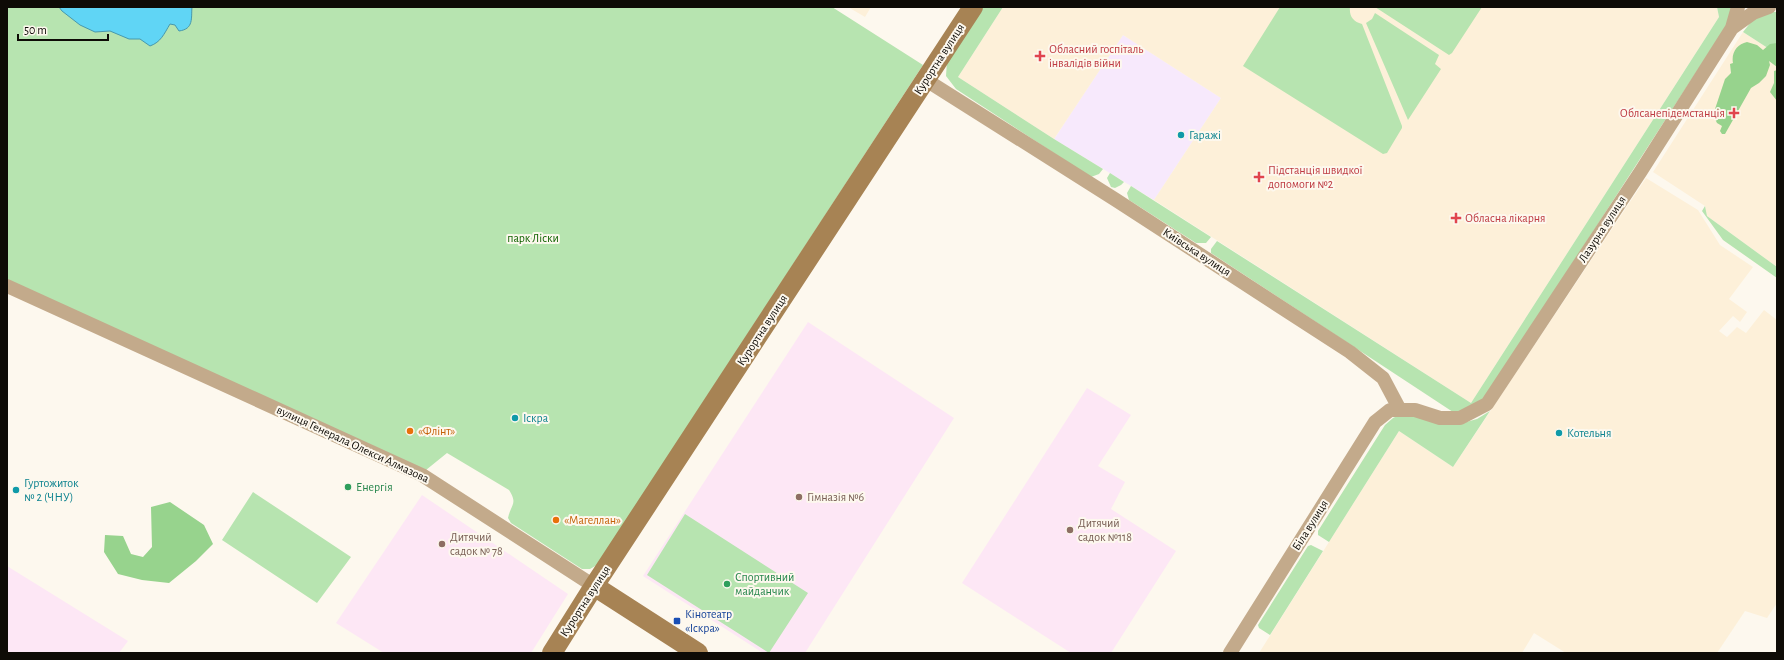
<svg xmlns="http://www.w3.org/2000/svg" width="1784" height="660" font-family="'Alegreya Sans',sans-serif">
<rect width="100%" height="100%" fill="#fdf8ee"/>
<path fill="#f7e9fc" d="M 1123,35 L 1221,98 L 1154,200 L 1054,139 Z"/>
<path fill="#fdf0d9" d="M 848,7 L 871,7 L 865,17 Z
M 1003,7 L 1717,7 L 1719,17 L 1471,403 L 1154,200 L 1221,98 L 1123,35 L 1054,139 L 958,77 Z
M 1743,32 L 1777,54 L 1777,267 L 1707,216 L 1705,206 L 1653,172 Z
M 1646,178 L 1698,210 L 1720,245 L 1753,267 L 1729,299 L 1747,312 L 1740,322 L 1733,316 L 1719,331 L 1727,337 L 1737,327 L 1746,333 L 1764,310 L 1777,320 L 1777,603 L 1767,618 L 1745,611 L 1717,653 L 1566,653 L 1534,633 L 1522,653 L 1259,653 L 1399,431 L 1453,467 Z"/>
<path fill="#fde7f5" d="M 808,322 L 954,418 L 805,653 L 763,653 L 643,576 Z
M 1087,388 L 1131,415 L 1098,466 L 1125,482 L 1111,509 L 1176,551 L 1111,653 L 1071,653 L 962,583 Z
M 422,495 L 568,594 L 531,653 L 384,653 L 336,623 Z
M 7,566 L 128,641 L 119,653 L 7,653 Z"/>
<path fill="#b7e4b0" d="M 7,7 L 832,7 L 923,65 L 597,565 L 590,569 L 582,569 L 511,523 L 508,518 C 511,504 518,504 509,490 L 447,453 L 426,470 L 7,281 Z
M 982,7 L 1003,7 L 958,77 L 1054,139 L 1103,169 L 1099,174 L 1091,177 L 1086,174 L 956,89 L 946,76 L 947,61 Z
M 1280,7 L 1350,7 C 1349,16 1353,22 1362,24 L 1402,126 L 1402,128 L 1387,153 L 1383,154 L 1243,66 Z
M 1375,7 L 1482,7 L 1452,53 L 1449,55 Z
M 1717,7 L 1733,7 L 1728,23 L 1482,403 L 1456,414 L 1211,253 L 1211,249 L 1217,241 L 1471,403 L 1719,17 Z
M 1771,12 L 1777,12 L 1777,54 L 1743,32 L 1755,17 Z
M 1375,13 L 1439,55 L 1435,64 L 1441,69 L 1408,120 L 1366,23 L 1372,19 Z
M 1110,173 L 1124,182 L 1121,185 L 1115,188 L 1111,187 L 1107,178 Z
M 1131,186 L 1211,237 L 1206,243 L 1196,243 L 1129,200 L 1127,193 Z
M 1705,206 L 1707,216 L 1777,267 L 1777,278 L 1723,240 L 1702,211 Z
M 1490,411 L 1453,467 L 1399,431 L 1329,542 L 1318,535 L 1318,531 L 1385,425 L 1393,418 L 1401,414 L 1459,424 L 1477,419 Z
M 253,492 L 351,557 L 317,603 L 222,540 Z
M 685,514 L 808,593 L 769,653 L 647,575 Z
M 1311,545 L 1323,551 L 1270,635 L 1259,628 L 1258,625 L 1308,546 Z"/>
<path fill="#97d38d" d="M 1747,42 L 1757,45 L 1763,50 L 1770,44 L 1777,43 L 1777,67 L 1769,61 L 1770,65 L 1766,76 L 1759,83 L 1751,88 L 1725,134 L 1722,134 L 1720,131 L 1722,126 L 1717,123 L 1713,115 L 1725,79 L 1731,73 L 1730,64 L 1733,63 C 1731,53 1737,44 1747,42 Z
M 1777,70 L 1777,101 L 1770,92 L 1774,83 L 1774,71 Z
M 170,502 L 204,525 L 213,544 L 196,561 L 169,583 L 142,580 L 118,574 L 104,552 L 105,535 L 123,536 L 131,554 L 143,557 L 152,547 L 151,507 Z"/>
<path fill="#60d5f5" stroke="#4798ad" d="M 59,7 L 192,7 C 191,18 194,29 179,31 L 175,25 L 170,24 C 164,34 161,42 150,46 L 140,39 L 129,39 L 110,31 L 95,32 L 80,25 L 62,11 Z"/>
<g fill="none" stroke-linecap="round" stroke-linejoin="round">
<path stroke="#c3aa8b" stroke-width="14" d="M 1732,28 L 1753,13 L 1769,7
M 926,80 L 1116,200 L 1350,352 L 1383,378 L 1400,410
M 7,286 L 422,475 L 594,586
M 1230,653 L 1375,422 L 1390,410 L 1415,410 L 1440,418 L 1460,418 L 1487,404 L 1641,171 L 1732,28 L 1738,7"/>
<path stroke="#a78354" stroke-width="20" d="M 594,586 L 698,653
M 552,653 L 594,586 L 973,7"/>
</g>
<g fill="#e0444e" stroke="#fdf8ee" stroke-width="1.5">
<path d="M1038 50h4v4h4v4h-4v4h-4v-4h-4v-4h4z"/>
<path d="M1732 107h4v4h4v4h-4v4h-4v-4h-4v-4h4z"/>
<path d="M1257 171h4v4h4v4h-4v4h-4v-4h-4v-4h4z"/>
<path d="M1454 212h4v4h4v4h-4v4h-4v-4h-4v-4h4z"/>
</g>
<g fill="#0f9aa8" stroke="#fdf8ee" stroke-width="1.5">
<circle cx="1181" cy="135" r="4"/>
<circle cx="515" cy="418" r="4"/>
<circle cx="1559" cy="433" r="4"/>
<circle cx="16" cy="490" r="4"/>
</g>
<g fill="#e8710a" stroke="#fdf8ee" stroke-width="1.5">
<circle cx="410" cy="431" r="4"/>
<circle cx="556" cy="520" r="4"/>
</g>
<g fill="#2e9e5b" stroke="#fdf8ee" stroke-width="1.5">
<circle cx="348" cy="487" r="4"/>
<circle cx="727" cy="584" r="4"/>
</g>
<g fill="#8d6e63" stroke="#fdf8ee" stroke-width="1.5">
<circle cx="799" cy="497" r="4"/>
<circle cx="1070" cy="530" r="4"/>
<circle cx="442" cy="544" r="4"/>
</g>
<rect fill="#1a4fb4" stroke="#fdf8ee" stroke-width="1.5" x="673" y="617" width="8" height="8" rx="2"/>
<g text-anchor="middle" dominant-baseline="central" stroke-width="4" stroke-linejoin="round" paint-order="stroke">
<g font-size="12" fill="#be3a42" stroke="#fdf8ee" text-anchor="start">
<text x="1049" y="49">Обласний госпіталь<tspan x="1049" dy="14">інвалідів війни</tspan></text>
<text x="1725" y="113" text-anchor="end">Облсанепідемстанція</text>
<text x="1268" y="170">Підстанція швидкої<tspan x="1268" dy="14">допомоги №2</tspan></text>
<text x="1465" y="218">Обласна лікарня</text>
</g>
<g font-size="12" fill="#0e0b06" stroke="#fdf8ee">
<text transform="translate(939 59) rotate(-57)">Курортна вулиця</text>
<text transform="translate(1602 229) rotate(-57)">Лазурна вулиця</text>
<text transform="translate(1197 252) rotate(33)">Київська вулиця</text>
<text transform="translate(762 330) rotate(-57)">Курортна вулиця</text>
<text transform="translate(353 444) rotate(25)">вулиця Генерала Олекси Алмазова</text>
<text transform="translate(1310 525) rotate(-58)">Біла вулиця</text>
<text transform="translate(585 601) rotate(-57)">Курортна вулиця</text>
</g>
<g font-size="12" fill="#0d838f" stroke="#fdf8ee" text-anchor="start">
<text x="1189" y="135">Гаражі</text>
<text x="523" y="418">Іскра</text>
<text x="1567" y="433">Котельня</text>
<text x="24" y="483">Гуртожиток<tspan x="24" dy="14">№ 2 (ЧНУ)</tspan></text>
</g>
<g font-size="12" fill="#106300" stroke="#fdf8ee">
<text x="533" y="238">парк Ліски</text>
</g>
<g font-size="12" fill="#c56008" stroke="#fdf8ee" text-anchor="start">
<text x="418" y="431">«Флінт»</text>
<text x="564" y="520">«Магеллан»</text>
</g>
<g font-size="12" fill="#27864d" stroke="#fdf8ee" text-anchor="start">
<text x="356" y="487">Енергія</text>
<text x="735" y="577">Спортивний<tspan x="735" dy="14">майданчик</tspan></text>
</g>
<g font-size="12" fill="#785e54" stroke="#fdf8ee" text-anchor="start">
<text x="807" y="497">Гімназія №6</text>
<text x="1078" y="523">Дитячий<tspan x="1078" dy="14">садок №118</tspan></text>
<text x="450" y="537">Дитячий<tspan x="450" dy="14">садок № 78</tspan></text>
</g>
<g font-size="12" fill="#164399" stroke="#fdf8ee" text-anchor="start">
<text x="685" y="614">Кінотеатр<tspan x="685" dy="14">«Іскра»</tspan></text>
</g>
</g>
<rect width="1784" height="660" fill="none" stroke="#0e0b06" stroke-width="16"/>
<path d="M18 34v6h90v-6" fill="none" stroke="#0e0b06" stroke-width="2"/>
<text x="24" y="34" font-size="12" fill="#0e0b06" stroke="#fdf8ee" stroke-width="3" paint-order="stroke">50 m</text>
</svg>
